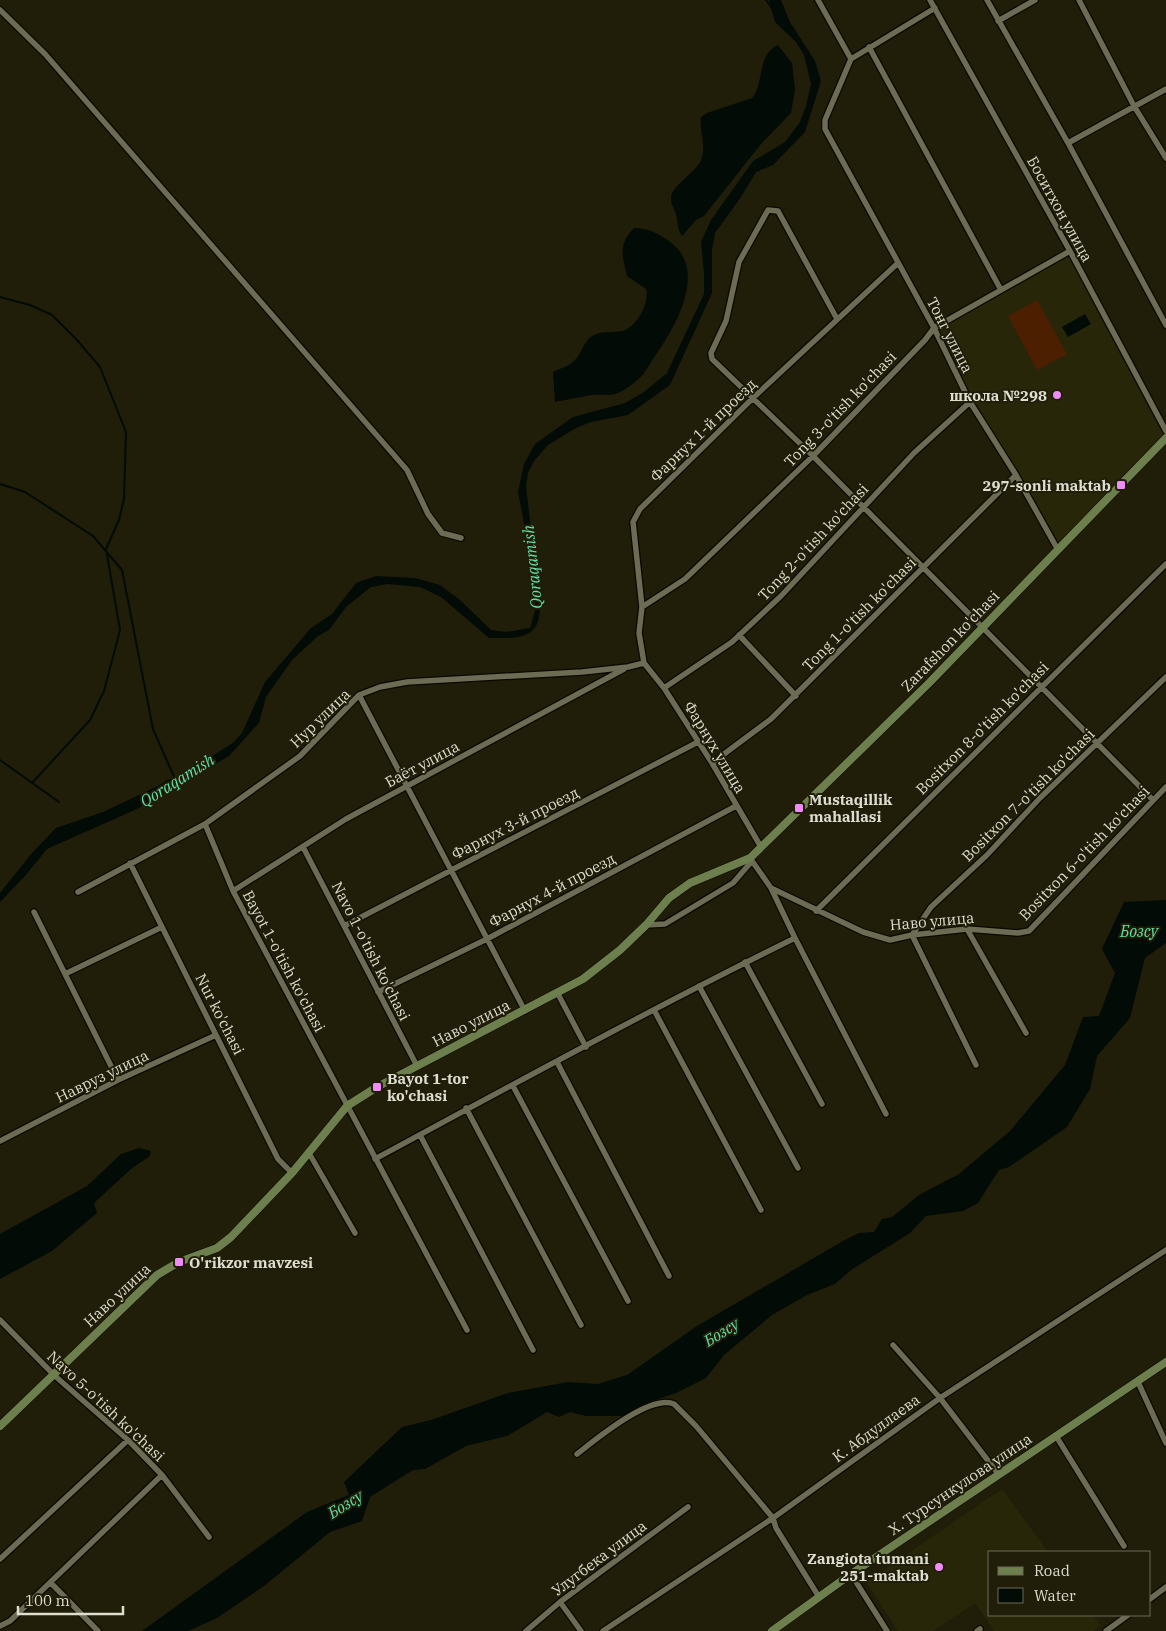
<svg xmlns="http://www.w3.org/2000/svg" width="1166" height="1631" font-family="'IBM Plex Serif',serif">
<rect width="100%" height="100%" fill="#201e09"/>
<path fill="#282609" d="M 1070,251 L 1166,431 L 1166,438 L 1058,550 L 970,402 L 934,328 Z
M 1002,1489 L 1048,1552 L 990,1552 L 990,1615 L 1093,1615 L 1100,1625 L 1093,1631 L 994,1631 L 975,1603 L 933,1631 L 898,1631 L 866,1582 Z"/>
<path fill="#4d1f01" d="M 1037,300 L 1067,354 L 1037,370 L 1008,316 Z"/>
<path fill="#020b06" d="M 769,0 L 781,0 L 790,22 L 815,61 L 821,81 L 805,132 L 773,165 L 756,172 L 741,197 L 715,233 L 712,250 L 712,293 L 670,385 L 628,415 L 591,422 L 576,428 L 548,445 L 534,461 L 528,473 L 526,486 L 540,609 C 539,641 515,638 489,638 L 441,597 L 420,587 L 388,584 L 371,587 L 346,607 L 329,630 L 318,636 L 292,660 L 266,697 L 259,723 L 229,756 L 137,809 L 47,849 L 25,876 L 0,902 L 0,893 L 32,853 L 56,828 L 103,812 L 160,785 L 167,780 L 183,775 L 234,742 L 242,733 L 265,682 L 311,628 L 332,614 L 356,583 L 376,576 L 415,578 L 440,585 L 460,600 L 491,630 L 506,632 L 530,628 L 535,611 L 535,601 L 531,591 L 526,533 L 518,492 L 524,464 L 535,444 L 573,417 L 625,403 L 644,392 L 667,373 L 704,294 L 704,273 L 701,242 L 711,220 L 753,161 L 785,142 L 800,122 L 806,106 L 811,84 L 804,55 L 796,42 L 775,22 Z
M 778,45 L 792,63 L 795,89 L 791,113 L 761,144 L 704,216 L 696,220 L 682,236 C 677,228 678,222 676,214 C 674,209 671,204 671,199 C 670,186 696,173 701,160 C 707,145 699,132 701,117 L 707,113 L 752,98 C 765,83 756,55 778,45 Z
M 634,228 C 648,228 657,233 669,241 C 709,269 676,326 655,356 C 650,363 645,375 637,380 C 632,385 622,392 615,394 C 608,396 599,394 592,395 C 579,397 567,400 555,402 L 553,372 C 559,369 569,366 574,361 C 581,355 584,341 592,336 C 602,330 612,333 623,331 C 637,327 650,302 646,289 L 627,276 C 622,255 618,244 634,228 Z
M 1085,314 L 1091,324 L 1068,337 L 1062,327 Z
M 1166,900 L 1166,943 L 1145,958 L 1130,1018 L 1097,1056 L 1090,1089 L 1067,1127 L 1009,1167 L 999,1170 L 978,1203 L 963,1211 L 926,1216 L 910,1233 L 851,1270 L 835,1284 L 807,1295 L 772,1315 L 724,1355 L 706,1378 L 676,1393 L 649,1402 L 622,1416 L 586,1416 L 570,1412 L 559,1417 L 547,1412 L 507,1436 L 466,1446 L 425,1469 L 413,1470 L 370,1497 L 362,1521 L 330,1532 L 264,1586 L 217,1618 L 188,1631 L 142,1631 L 307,1512 L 349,1495 L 344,1482 L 402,1427 L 431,1420 L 508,1393 L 568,1382 L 598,1384 L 627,1375 L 697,1326 L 843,1241 L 859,1233 L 874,1232 L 882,1219 L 892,1217 L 919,1195 L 959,1174 L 1010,1131 L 1065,1065 L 1083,1017 L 1099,1016 L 1115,973 L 1102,949 L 1124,902 Z
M 139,1148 L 151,1151 L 150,1156 L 131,1169 L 94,1203 L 97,1213 L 52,1251 L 0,1279 L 0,1234 L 87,1186 L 121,1154 Z"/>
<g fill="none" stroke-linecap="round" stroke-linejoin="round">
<path stroke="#020b06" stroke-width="2" d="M 766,0 L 773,10
M 0,297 L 30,305 L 52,315 L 77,340 L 100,367 L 126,432 L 124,499 L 119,520 L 106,549 L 120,630 L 104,691 L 90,720 L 32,783
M 0,484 L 25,492 L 93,536 L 122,570 L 153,729 L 175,779
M 0,760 L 59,802"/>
<g stroke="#0a0800" stroke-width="8">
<path id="street" d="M 818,0 L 851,59
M 930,0 L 1070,251 L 1166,431
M 987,0 L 1068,143 L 1166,325
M 1079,0 L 1134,106 L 1166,158
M 935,8 L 851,59 L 825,120 L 825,129 L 934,328 L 970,402 L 1016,475 L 1058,550
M 0,10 L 45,54 L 407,470 L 428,514 L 442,533 L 461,538
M 998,21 L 1035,0
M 869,47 L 1001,290
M 1068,143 L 1166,89
M 837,319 L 778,211 L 768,210 L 739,262 L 726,321 L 711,353 L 712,359 L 813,456 L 1153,800
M 642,607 L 685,579 L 813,456 L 925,340 L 934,328 L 1070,251
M 739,635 L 796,696
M 664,688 L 732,642 L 781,596 L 914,453 L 970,402
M 359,695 L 525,1011
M 712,763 L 771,719 L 1016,475
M 205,824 L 233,891 L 467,1330
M 303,847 L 417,1066
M 761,847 L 712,763 L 664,688 L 644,663 L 639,633 L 642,607 L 633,522 L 640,509 L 754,397 L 898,263
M 750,858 L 771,888 L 863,932 L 890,940 L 912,935 L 967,929 L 1018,933 L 1029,931 L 1166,787
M 130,863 L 278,1159 L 292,1173
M 233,891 L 346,819 L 624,669
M 78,892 L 205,824 L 300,756 L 359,695 L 380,687 L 407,682 L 582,672 L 628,667 L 644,663
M 816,911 L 1166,564
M 34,912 L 118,1080
M 646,925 L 665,924 L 733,883 L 752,861
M 344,926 L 698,742
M 967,929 L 1026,1033
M 795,938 L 886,1114
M 745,962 L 822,1104
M 65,974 L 162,927
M 699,986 L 798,1168
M 378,992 L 487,939 L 736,806
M 558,994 L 586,1047
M 654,1010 L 761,1210
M 557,1062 L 669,1276
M 976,1065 L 912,935 L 931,907 L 987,855 L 1040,798 L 1166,677
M 513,1086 L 628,1301
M 466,1108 L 581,1325
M 420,1135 L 533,1350
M 0,1141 L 118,1080 L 216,1035
M 309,1153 L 355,1233
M 375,1159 C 514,1084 653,1008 795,938 L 771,888
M 0,1320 L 55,1376 L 128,1440 L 162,1475 L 209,1537
M 893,1345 L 940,1398 L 999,1475
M 1138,1382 L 1166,1443
M 1056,1436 L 1124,1546
M 577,1454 C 595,1440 650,1394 674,1404 L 696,1426 L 773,1518 L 776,1528 L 819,1597
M 0,1559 L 128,1440
M 851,1574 L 887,1631
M 51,1583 L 98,1631
M 1150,1599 L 1166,1587
M 560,1602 L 581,1631
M 0,1626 L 10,1621 L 162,1475
M 526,1631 L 560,1602 L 688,1507
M 603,1631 L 773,1518 L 940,1398 L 1166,1250
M 977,1631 L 980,1629
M 1106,1631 L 1128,1615"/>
</g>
<g stroke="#0a0800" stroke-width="9">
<path id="secondary" d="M 0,1426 L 157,1275 L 179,1262 L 217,1248 L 231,1237 L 292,1173 L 347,1106 L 377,1087 L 583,979 L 620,950 L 646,925 L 669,898 L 690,883 L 750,858 L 929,683 L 1166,438
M 772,1631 L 851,1574 L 1166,1362"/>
</g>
<use href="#street" stroke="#6c6b53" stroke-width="5.5"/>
<use href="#secondary" stroke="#6d7f4c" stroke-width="8"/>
</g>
<g fill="#ee8cf8" stroke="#201e09" stroke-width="2">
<circle cx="1057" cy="395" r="5"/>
<rect x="1116" y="480" width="10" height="10" rx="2.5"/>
<rect x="794" y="803" width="10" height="10" rx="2.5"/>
<rect x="372" y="1082" width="10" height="10" rx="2.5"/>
<rect x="174" y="1257" width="10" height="10" rx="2.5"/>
<circle cx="939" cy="1567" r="5"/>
</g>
<g text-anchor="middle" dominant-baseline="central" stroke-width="4" stroke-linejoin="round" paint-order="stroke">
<g font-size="15" fill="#ddddd0" stroke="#201e09">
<text transform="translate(1060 209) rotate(61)">Боситхон улица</text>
<text transform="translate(950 335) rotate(63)">Тонг улица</text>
<text transform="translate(840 409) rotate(-46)">Tong 3-o'tish ko'chasi</text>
<text transform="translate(703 430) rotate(-44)">Фарнух 1-й проезд</text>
<text transform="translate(813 542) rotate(-47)">Tong 2-o'tish ko'chasi</text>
<text transform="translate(859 614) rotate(-45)">Tong 1-o'tish ko'chasi</text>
<text transform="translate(950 641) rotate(-46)">Zarafshon ko'chasi</text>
<text transform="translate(320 718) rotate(-44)">Нур улица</text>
<text transform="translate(982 728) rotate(-45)">Bositxon 8-o'tish ko'chasi</text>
<text transform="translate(715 747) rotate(59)">Фарнух улица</text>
<text transform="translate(422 764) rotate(-28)">Баёт улица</text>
<text transform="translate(1028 795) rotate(-45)">Bositxon 7-o'tish ko'chasi</text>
<text transform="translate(515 823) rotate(-27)">Фарнух 3-й проезд</text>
<text transform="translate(1084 853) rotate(-46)">Bositxon 6-o'tish ko'chasi</text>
<text transform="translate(552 890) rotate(-28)">Фарнух 4-й проезд</text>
<text transform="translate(932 921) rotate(-5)">Наво улица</text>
<text transform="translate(371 951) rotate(63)">Navo 1-o'tish ko'chasi</text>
<text transform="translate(284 961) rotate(62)">Bayot 1-o'tish ko'chasi</text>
<text transform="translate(220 1014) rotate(63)">Nur ko'chasi</text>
<text transform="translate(471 1023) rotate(-27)">Наво улица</text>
<text transform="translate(102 1076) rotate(-26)">Навруз улица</text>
<text transform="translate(117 1295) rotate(-43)">Наво улица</text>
<text transform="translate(106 1406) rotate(43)">Navo 5-o'tish ko'chasi</text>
<text transform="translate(876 1428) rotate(-36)">К. Абдуллаева</text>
<text transform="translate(960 1484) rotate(-34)">Х. Турсункулова улица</text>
<text transform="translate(599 1558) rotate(-37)">Улугбека улица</text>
</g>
<g font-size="15" font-weight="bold" fill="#ddddd0" stroke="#201e09" text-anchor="end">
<text x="1047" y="395">школа №298</text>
<text x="1111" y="485">297-sonli maktab</text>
<text x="809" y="799" text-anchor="start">Mustaqillik<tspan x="809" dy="17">mahallasi</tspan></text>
<text x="387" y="1078" text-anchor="start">Bayot 1-tor<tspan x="387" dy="17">ko'chasi</tspan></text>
<text x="189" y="1262" text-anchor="start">O'rikzor mavzesi</text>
<text x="929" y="1558">Zangiota tumani<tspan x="929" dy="17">251-maktab</tspan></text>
</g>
<g font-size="16" font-style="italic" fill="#62dea8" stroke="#201e09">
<text transform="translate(532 567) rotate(-96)">Qoraqamish</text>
<text transform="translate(177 780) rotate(-32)">Qoraqamish</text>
<text x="1139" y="931">Бозсу</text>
<text transform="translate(721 1332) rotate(-32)">Бозсу</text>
<text transform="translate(345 1504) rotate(-32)">Бозсу</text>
</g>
</g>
<rect x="988" y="1551" width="162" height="65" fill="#201e09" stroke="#6c6a59"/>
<rect x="998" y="1567" width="25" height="8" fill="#6d7f4c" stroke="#6c6a59"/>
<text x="1034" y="1576" font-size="15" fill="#ddddd0">Road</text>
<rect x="998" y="1588" width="25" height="15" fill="#020b06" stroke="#6c6a59"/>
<text x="1034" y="1601" font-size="15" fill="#ddddd0">Water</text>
<path d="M18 1606v8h105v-8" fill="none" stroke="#ddddd0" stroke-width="2.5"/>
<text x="25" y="1606" font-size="15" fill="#ddddd0" stroke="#201e09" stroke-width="4" paint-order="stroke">100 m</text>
</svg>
